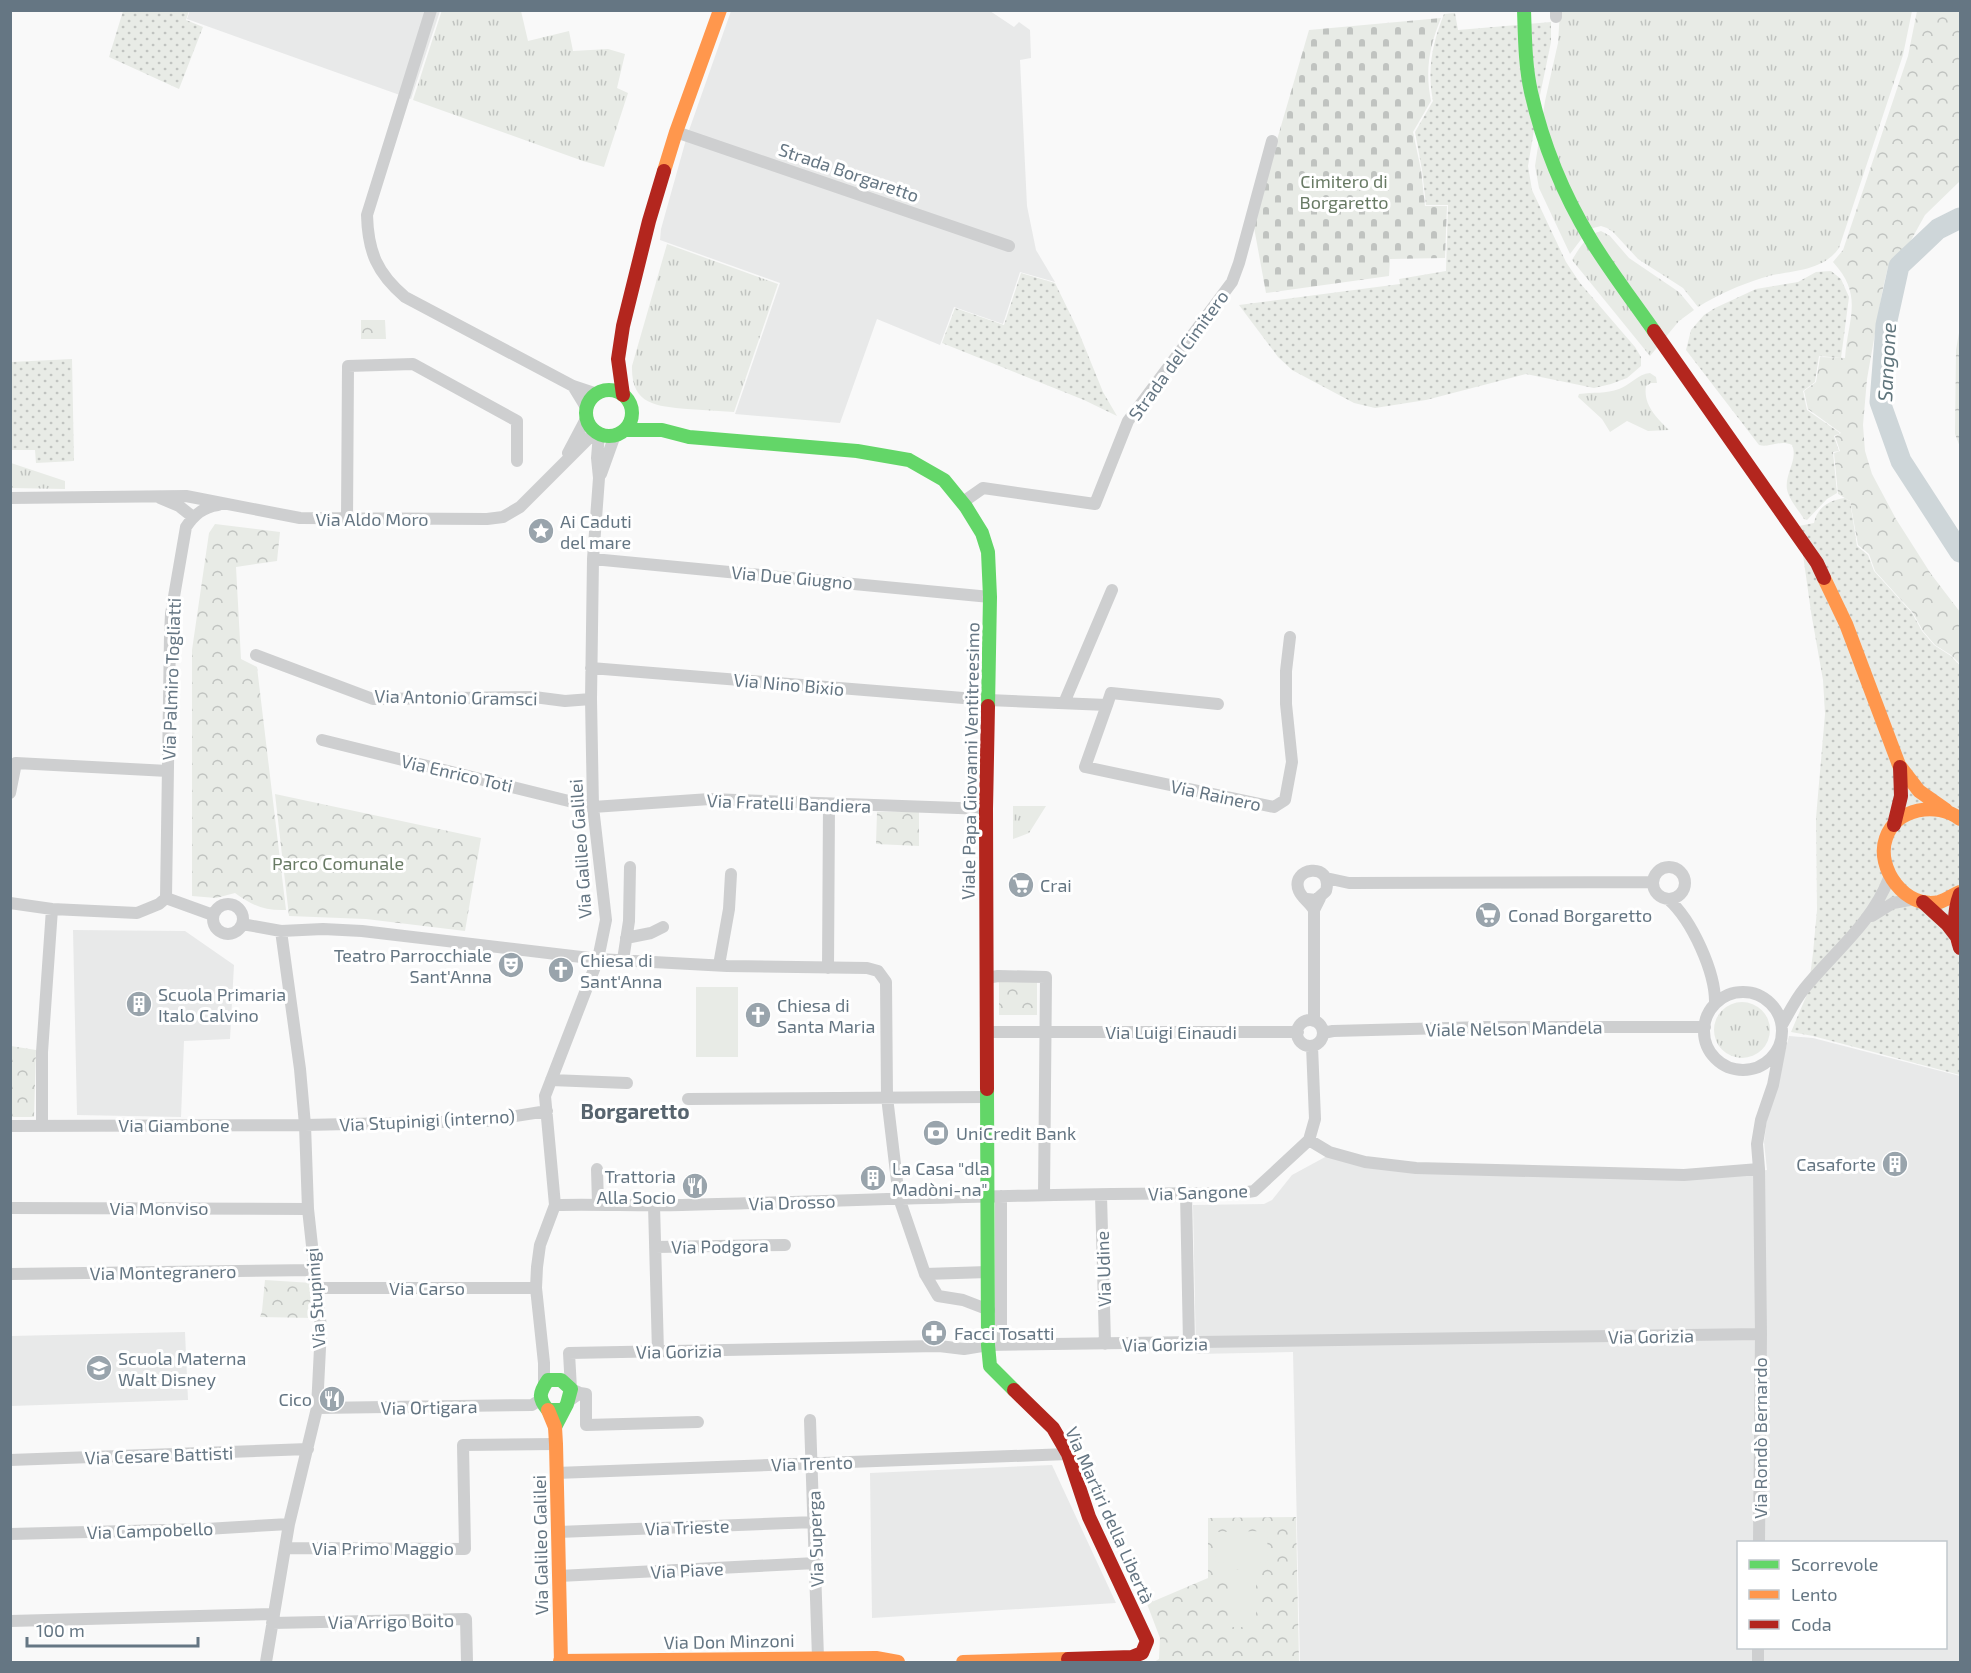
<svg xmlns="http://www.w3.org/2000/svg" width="1971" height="1673" font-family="'Exo 2',sans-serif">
<defs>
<pattern id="grass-tufts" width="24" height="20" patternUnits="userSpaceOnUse" patternTransform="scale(1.5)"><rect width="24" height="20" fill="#e8ebe6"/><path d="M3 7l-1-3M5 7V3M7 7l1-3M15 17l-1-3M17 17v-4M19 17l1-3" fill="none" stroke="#c0c3c0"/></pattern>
<pattern id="forest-crowns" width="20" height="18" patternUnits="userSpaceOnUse" patternTransform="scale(1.5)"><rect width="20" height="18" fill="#e8ebe6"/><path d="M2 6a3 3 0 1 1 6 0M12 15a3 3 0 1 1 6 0" fill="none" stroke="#c0c3c0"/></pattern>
<pattern id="cemetery-stones" width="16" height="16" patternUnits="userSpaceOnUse" patternTransform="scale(1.5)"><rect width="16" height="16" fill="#e8ebe6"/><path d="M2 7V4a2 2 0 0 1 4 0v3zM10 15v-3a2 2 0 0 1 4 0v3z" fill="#c0c3c0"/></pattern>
<pattern id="garden-dots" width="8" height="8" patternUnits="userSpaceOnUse" patternTransform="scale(1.5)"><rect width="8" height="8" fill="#e8ebe6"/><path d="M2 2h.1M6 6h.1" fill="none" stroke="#c0c3c0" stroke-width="1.8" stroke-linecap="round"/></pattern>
</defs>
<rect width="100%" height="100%" fill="#f9f9f9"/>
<path fill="#e8e9e9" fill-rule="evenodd" d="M 190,10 L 440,11 L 411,99 L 187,19 Z
M 731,11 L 990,11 L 1014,27 L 1019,22 L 1030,30 L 1031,58 L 1020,60 L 1027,206 L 1036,250 L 1055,282 L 1020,272 L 1003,324 L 954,307 L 940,345 L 877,319 L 840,423 L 735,414 L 780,283 L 660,240 L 661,229 L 687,136 Z
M 73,930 L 185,931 L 234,965 L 230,1039 L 184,1041 L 181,1117 L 77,1115 Z
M 1789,1036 L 1813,1038 L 1960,1076 L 1960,1662 L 1300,1662 L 1293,1352 L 1196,1354 L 1193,1205 L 1264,1204 L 1272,1200 L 1292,1175 L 1327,1156 L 1354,1161 L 1685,1178 L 1767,1170 L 1764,1142 L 1767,1119 ZM 1738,1542 L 1946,1542 L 1946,1648 L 1738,1648 Z
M 185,1332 L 188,1400 L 11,1406 L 11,1336 Z
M 1052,1465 L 1116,1603 L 872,1618 L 870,1473 Z"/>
<path fill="url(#grass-tufts)" d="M 442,10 L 521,11 L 528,41 L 569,31 L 573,51 L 608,49 L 625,54 L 617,88 L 628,93 L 604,167 L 583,161 L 413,100 Z
M 1560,11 L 1912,11 L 1903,55 L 1839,248 C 1822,273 1787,270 1762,278 C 1740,285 1719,294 1698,307 L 1683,288 L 1638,259 L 1613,232 L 1607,228 L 1601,226 L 1589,229 L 1570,254 L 1539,188 L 1535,166 L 1545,101 L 1558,43 Z
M 1601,231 L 1610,236 L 1629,258 L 1679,292 L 1694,310 L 1679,321 L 1650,356 L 1572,260 C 1579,249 1587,234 1601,231 Z
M 667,244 L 778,284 L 734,412 C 718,411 703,410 687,409 C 656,406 631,405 632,366 Z
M 1650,373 L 1656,377 L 1657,383 L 1651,383 L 1646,386 C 1643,405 1657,418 1669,430 L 1648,431 L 1627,421 L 1610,432 L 1602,419 L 1578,397 L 1579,394 C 1593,392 1606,394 1619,389 C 1630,385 1638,374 1650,373 Z
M 11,463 L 65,481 L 65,489 L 11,488 Z
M 1013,806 L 1046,806 L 1029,833 L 1013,839 Z
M1714 1030a28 28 0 1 1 56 0a28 28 0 1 1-56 0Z"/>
<path fill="url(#forest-crowns)" d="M 1917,11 L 1960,11 L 1960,181 L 1925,215 L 1910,242 L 1888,267 L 1883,288 L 1867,379 L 1863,425 L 1865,451 L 1872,474 L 1896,519 L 1931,574 L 1960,612 L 1960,664 L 1951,655 L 1935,645 L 1923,631 L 1913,613 L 1875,571 L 1869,554 L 1858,545 L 1850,501 L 1838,494 L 1834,453 L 1840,451 L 1835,436 L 1841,433 L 1808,409 L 1804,391 L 1816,382 L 1820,357 L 1845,358 C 1848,318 1864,296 1833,262 L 1843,250 L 1908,56 Z
M 361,320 L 385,320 L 386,339 L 361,339 Z
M 1960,327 L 1960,447 L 1955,434 L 1956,350 Z
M 215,524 L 280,532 L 277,561 L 236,567 L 241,659 L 257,667 L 286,910 C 265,911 251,905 235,893 L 216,898 L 192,896 L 192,650 L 209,533 Z
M 275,794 L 481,838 L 465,931 L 366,919 L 289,916 Z
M 877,812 L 919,812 L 919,846 L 876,844 Z
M 1037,980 L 1037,1015 L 999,1015 L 999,981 Z
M 11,1046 L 36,1050 L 34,1117 L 11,1117 Z
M 265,1280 L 312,1283 L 314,1318 L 260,1317 L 262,1311 Z
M 1296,1517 L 1299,1662 L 1154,1662 L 1159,1659 L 1160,1638 L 1147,1604 L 1208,1578 L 1208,1518 Z"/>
<path fill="url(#cemetery-stones)" d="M 1441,18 C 1429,47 1425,71 1431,101 L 1413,132 L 1421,170 L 1425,206 L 1447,206 L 1445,258 L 1390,259 L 1389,276 L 1266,293 L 1253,222 L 1309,30 Z"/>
<path fill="url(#garden-dots)" d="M 123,11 L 189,11 L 186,20 L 203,27 L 179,89 L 109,57 Z
M 1455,13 L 1458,30 L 1551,22 L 1551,42 L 1539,100 L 1528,166 L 1532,190 L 1566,262 L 1580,283 L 1635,347 L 1641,357 L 1641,366 L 1627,378 L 1611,384 L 1594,388 L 1526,374 L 1426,400 L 1375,408 L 1354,403 L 1292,370 L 1278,357 L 1239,305 L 1400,284 L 1399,279 L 1446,271 L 1448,205 L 1426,205 L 1422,170 L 1415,132 L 1433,101 C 1427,70 1432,44 1444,14 Z
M 1831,271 L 1841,279 L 1849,297 L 1841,358 L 1819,356 L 1815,382 L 1803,391 L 1807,410 L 1840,433 L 1834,436 L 1839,451 L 1833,452 L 1837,493 L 1827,499 L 1807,520 L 1804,519 C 1799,511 1791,502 1788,493 C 1782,476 1799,461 1792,445 C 1780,439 1771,448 1759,445 L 1686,350 L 1691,330 L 1704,315 L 1715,308 L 1756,289 L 1798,282 L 1816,272 Z
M 1021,273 L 1055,283 L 1077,328 L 1103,392 L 1117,416 L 1084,400 L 942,343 L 955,308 L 1004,325 Z
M 72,359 L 74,461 L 36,463 L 35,450 L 11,450 L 11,362 Z
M 1845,498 L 1850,501 L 1857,546 L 1868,555 L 1874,571 L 1912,613 L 1922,631 L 1934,645 L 1951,656 L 1960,666 L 1960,1075 L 1813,1036 L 1791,1032 L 1808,992 L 1813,953 L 1817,910 L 1816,818 L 1825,714 L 1823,680 L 1811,612 L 1799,526 L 1814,523 C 1817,507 1830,500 1845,498 Z"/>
<path fill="#e8ebe6" d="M 696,987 L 738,987 L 738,1057 L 696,1057 Z
M 1267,1531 L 1268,1562 L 1216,1563 L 1215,1532 Z
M 1228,1570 L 1256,1570 L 1256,1627 L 1228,1627 Z"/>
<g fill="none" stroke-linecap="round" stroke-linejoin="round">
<path stroke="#ced6d9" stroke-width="21" d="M 1960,218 L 1938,229 L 1899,266 L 1886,325 L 1880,402 L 1901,461 L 1960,552"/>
<path stroke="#cecfd0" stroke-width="12" d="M 431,10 L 367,215 C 368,252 377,273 405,297 L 573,386 L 597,394
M 1556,10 L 1556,17
M 676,132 L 1009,246
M 573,386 L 587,409
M 568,453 L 587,417
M 601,474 L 615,435
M 10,498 L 186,496 L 300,518 L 487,519 L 503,517 L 520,507 L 596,431
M 160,498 L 179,506 L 193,517
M 963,502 L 983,488 L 1095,504 L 1128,421 L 1232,282 L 1239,263 L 1272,141
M 347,519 L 348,366 L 413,364 L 517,421 L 517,461
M 593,559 L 990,597
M 256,655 L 373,699 L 534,697 L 565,701 L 591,699
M 591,668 L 988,700 L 1107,705 L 1111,693 L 1218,704
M 1064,703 L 1112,590
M 1107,705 L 1085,767 L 1274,807 L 1285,800 L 1292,762 L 1286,704 L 1286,671 L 1290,637
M 322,740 L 593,807 L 710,799 L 986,809
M 10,793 L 16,763 L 168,771
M1653 883a16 16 0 1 1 32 0a16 16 0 1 1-32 0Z
M 1326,878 L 1349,883 L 1652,882
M 166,898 L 170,635 L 171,614 L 186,527 C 194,515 203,507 218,505
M 166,898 L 213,915
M 1307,899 L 1316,900 L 1326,891 C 1334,861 1289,867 1299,891 C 1302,898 1310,903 1314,910
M 1668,899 C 1692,920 1716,973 1715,1004
M 10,903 L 52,909 L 137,913 L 159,904 L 166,898
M213 919a15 15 0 1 1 30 0a15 15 0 1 1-30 0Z
M 1872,916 L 1893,903 L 1915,899
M 242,924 L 281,931 L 323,929 L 362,931 L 598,959 L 727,966 L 867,968 L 878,971 L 886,982 L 887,1097 L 899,1198 L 925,1274 L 938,1296 L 963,1300 L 989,1310
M 626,938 L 651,933 L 663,927
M 623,960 L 629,921 L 630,867
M 719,965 L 729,909 L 731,874
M 828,968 L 829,804
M 986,978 L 998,976 L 1046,977 L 1044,1195
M1704 1031a39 39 0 1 1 78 0a39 39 0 1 1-78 0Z
M1297 1033a13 13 0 1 1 26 0a13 13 0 1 1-26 0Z
M 1314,1021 L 1314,910 L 1320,898
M 1782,1025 C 1789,1013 1795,1000 1804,989 C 1834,952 1872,923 1889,878
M 986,1032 L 1298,1032
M 1323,1033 L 1333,1031 L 1486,1027 L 1705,1027
M 551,1080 L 627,1083
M 688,1099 L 987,1097
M 10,1126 L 305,1125 L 485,1121 L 547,1111
M 42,1126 L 42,1052 L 52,909
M 1309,1140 L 1329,1152 L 1365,1162 L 1416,1168 L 1684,1175 L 1759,1169
M 597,1169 L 598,1204
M 1186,1193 L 1189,1343
M 1101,1195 L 1105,1344
M 1001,1196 L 1001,1345
M 555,1205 C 597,1204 640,1206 682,1205 C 869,1200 1055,1193 1242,1193 L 1254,1191 L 1309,1140 L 1315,1119 L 1312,1046
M 654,1205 L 658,1352
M 10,1208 L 308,1209
M 655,1247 L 785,1245
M 10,1274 L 315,1270
M 925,1274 L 988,1272
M 318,1288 L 536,1288
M 544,1384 L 544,1363 L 536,1288 L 537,1267 L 540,1245 L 555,1205 L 545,1096 L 598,959 L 606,920 L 593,807 L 591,699 L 593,559 L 599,478 L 597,458 L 599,434
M 580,1393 L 586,1394 L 586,1425 L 698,1422
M 570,1400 L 580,1393 L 571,1389 L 569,1353 L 939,1346 L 964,1349 L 988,1345 L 1761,1334
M 317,1408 L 532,1405 L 540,1400
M 810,1420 L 818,1658
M 10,1460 L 308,1449
M 556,1473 L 1068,1454
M 558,1532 L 815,1522
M 10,1534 L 206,1529 L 289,1524
M 1759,1542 L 1761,1334 L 1759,1169 L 1757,1144 L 1761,1120 L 1773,1085 L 1781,1043
M 286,1548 L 465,1549 L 463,1445 L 556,1444
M 559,1576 L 816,1563
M 10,1621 L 273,1614
M 272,1623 L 466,1619 L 467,1662
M 266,1662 L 289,1524 L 317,1408 L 321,1328 L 308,1209 L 305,1125 L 300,1069 L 281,931
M 1758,1662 L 1758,1648"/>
<path stroke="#63d668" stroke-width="14" d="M 1524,10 C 1525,37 1525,65 1531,92 C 1543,145 1563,194 1591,240 C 1610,271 1633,301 1654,331
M586 413a23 23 0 1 1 46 0a23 23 0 1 1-46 0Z
M 625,430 L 662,430 L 689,437 L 857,451 L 909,460 L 944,480 L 966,507 L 982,533 L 988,552 L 990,597 L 988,706
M 987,1089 L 988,1345 L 990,1366 L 1014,1390
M 555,1427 L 567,1404 L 571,1389 L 561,1380 L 548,1380 C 539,1393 538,1398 548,1410 L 562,1410"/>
<path stroke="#ff974d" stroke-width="14" d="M 664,171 L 676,132 L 720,10
M 1824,578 L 1846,624 L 1899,765 L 1919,791 L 1946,810
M 1960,819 C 1937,801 1896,808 1886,838 C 1875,868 1906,910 1939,902 C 1946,900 1953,895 1960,892
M 548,1410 L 555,1427 L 556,1444 L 561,1662
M 560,1661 L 876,1658 L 898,1662
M 963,1662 L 1068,1659"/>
<path stroke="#b3261e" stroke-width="14" d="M 1654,331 L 1817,563 L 1824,578
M 623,395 L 618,359 L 623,326 L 649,221 L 664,171
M 1894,825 L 1901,796 L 1900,767
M 1960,894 C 1953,913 1954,929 1960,948
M 1923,902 L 1947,924 L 1957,937
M 987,1089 L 986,809 L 988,706
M 1014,1390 L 1053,1428 L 1068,1454 L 1089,1517 L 1147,1641 L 1142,1653 L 1132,1657 L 1068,1659"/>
</g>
<defs>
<g id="sight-disc" transform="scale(1.35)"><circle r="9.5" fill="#99a4ac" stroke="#fff"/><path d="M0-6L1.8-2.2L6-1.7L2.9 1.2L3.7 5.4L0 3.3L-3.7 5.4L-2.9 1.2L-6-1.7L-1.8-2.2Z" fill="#fff"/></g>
<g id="supermarket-disc" transform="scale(1.35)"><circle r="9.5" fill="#99a4ac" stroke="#fff"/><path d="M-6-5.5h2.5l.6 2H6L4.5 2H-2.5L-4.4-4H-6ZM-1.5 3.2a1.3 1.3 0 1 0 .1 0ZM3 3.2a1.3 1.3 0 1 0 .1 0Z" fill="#fff"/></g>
<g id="theatre-disc" transform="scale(1.35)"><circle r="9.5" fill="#99a4ac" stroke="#fff"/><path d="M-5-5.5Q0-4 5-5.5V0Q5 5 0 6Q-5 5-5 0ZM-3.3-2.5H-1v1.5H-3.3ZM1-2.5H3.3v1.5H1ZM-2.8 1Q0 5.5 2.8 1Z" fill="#fff"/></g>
<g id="church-disc" transform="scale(1.35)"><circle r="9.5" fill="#99a4ac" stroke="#fff"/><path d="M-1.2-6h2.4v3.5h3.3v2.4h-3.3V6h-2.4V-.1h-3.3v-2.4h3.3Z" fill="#fff"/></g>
<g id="building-disc" transform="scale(1.35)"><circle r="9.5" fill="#99a4ac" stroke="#fff"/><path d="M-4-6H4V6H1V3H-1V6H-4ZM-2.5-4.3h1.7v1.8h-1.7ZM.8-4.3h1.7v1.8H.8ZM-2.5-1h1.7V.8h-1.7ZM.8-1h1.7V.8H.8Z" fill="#fff"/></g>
<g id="bank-disc" transform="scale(1.35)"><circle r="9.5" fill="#99a4ac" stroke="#fff"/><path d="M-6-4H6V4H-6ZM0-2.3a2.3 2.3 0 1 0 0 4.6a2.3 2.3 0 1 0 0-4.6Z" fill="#fff"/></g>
<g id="restaurant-disc" transform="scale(1.35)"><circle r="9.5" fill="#99a4ac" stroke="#fff"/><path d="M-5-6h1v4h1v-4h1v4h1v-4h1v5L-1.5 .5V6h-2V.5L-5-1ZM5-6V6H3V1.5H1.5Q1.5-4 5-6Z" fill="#fff"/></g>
<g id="pharmacy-disc" transform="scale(1.35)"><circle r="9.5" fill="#99a4ac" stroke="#fff"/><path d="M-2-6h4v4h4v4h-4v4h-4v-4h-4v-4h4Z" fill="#fff"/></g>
<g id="school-disc" transform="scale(1.35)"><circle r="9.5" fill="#99a4ac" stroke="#fff"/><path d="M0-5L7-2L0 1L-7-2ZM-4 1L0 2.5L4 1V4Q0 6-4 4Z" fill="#fff"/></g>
</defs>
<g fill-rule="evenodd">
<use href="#sight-disc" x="541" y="531"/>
<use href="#supermarket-disc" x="1021" y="885"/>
<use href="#supermarket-disc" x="1488" y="915"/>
<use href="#theatre-disc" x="511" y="965"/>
<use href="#church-disc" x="561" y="970"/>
<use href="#building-disc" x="139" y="1004"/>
<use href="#church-disc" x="758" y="1015"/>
<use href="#bank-disc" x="936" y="1133"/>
<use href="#building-disc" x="1895" y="1164"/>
<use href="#building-disc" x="873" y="1178"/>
<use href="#restaurant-disc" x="695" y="1186"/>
<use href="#pharmacy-disc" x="934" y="1333"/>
<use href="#school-disc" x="99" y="1368"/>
<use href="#restaurant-disc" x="332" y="1399"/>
</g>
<g text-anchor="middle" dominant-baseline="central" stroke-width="6" stroke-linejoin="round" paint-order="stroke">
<g font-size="18" fill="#657683" stroke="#fff">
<text transform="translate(849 172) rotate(19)">Strada Borgaretto</text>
<text transform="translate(1178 355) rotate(-54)">Strada del Cimitero</text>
<text x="372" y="519">Via Aldo Moro</text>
<text transform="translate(792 577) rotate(5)">Via Due Giugno</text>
<text transform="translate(171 679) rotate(-88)">Via Palmiro Togliatti</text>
<text transform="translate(789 684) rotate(5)">Via Nino Bixio</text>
<text transform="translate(456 697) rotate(1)">Via Antonio Gramsci</text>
<text transform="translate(970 761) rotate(-89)">Viale Papa Giovanni Ventitreesimo</text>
<text transform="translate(457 773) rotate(13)">Via Enrico Toti</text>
<text transform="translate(1216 795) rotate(12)">Via Rainero</text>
<text transform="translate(789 803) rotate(2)">Via Fratelli Bandiera</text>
<text transform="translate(580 849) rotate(-94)">Via Galileo Galilei</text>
<text transform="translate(1514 1028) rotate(-1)">Viale Nelson Mandela</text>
<text x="1171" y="1032">Via Luigi Einaudi</text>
<text transform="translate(427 1120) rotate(-3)">Via Stupinigi (interno)</text>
<text x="174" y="1125">Via Giambone</text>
<text transform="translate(1198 1192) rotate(-2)">Via Sangone</text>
<text transform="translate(792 1202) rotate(-2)">Via Drosso</text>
<text x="159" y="1208">Via Monviso</text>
<text transform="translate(720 1246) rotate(-1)">Via Podgora</text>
<text transform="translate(1103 1269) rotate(-92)">Via Udine</text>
<text transform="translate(163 1272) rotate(-1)">Via Montegranero</text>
<text x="427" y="1288">Via Carso</text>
<text transform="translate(315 1298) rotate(-94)">Via Stupinigi</text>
<text transform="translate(1651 1336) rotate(-1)">Via Gorizia</text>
<text transform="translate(1165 1344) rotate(-1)">Via Gorizia</text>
<text transform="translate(679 1351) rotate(-1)">Via Gorizia</text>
<text transform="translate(429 1407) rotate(-1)">Via Ortigara</text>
<text transform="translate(1760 1438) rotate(-90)">Via Rondò Bernardo</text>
<text transform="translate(159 1455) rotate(-2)">Via Cesare Battisti</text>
<text transform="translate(812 1463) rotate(-2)">Via Trento</text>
<text transform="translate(1110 1515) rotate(66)">Via Martiri della Libertà</text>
<text transform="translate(687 1527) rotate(-2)">Via Trieste</text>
<text transform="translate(150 1530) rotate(-2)">Via Campobello</text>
<text transform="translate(815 1539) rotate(-92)">Via Superga</text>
<text transform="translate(540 1545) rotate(-91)">Via Galileo Galilei</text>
<text x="383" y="1548">Via Primo Maggio</text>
<text transform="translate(687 1570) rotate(-3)">Via Piave</text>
<text transform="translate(391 1621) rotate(-1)">Via Arrigo Boito</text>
<text transform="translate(729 1641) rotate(-1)">Via Don Minzoni</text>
</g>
<g font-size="18" fill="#687a64" stroke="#fff">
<text x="1344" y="181">Cimitero di<tspan x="1344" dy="21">Borgaretto</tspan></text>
<text x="338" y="863">Parco Comunale</text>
</g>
<g font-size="18" fill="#657683" stroke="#fff" text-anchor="start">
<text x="560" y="521">Ai Caduti<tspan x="560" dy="21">del mare</tspan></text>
<text x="1040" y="885">Crai</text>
<text x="1508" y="915">Conad Borgaretto</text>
<text x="492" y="955" text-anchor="end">Teatro Parrocchiale<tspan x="492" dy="21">Sant'Anna</tspan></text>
<text x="580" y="960">Chiesa di<tspan x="580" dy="21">Sant'Anna</tspan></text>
<text x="158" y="994">Scuola Primaria<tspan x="158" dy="21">Italo Calvino</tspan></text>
<text x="777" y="1005">Chiesa di<tspan x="777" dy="21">Santa Maria</tspan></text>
<text x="956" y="1133">UniCredit Bank</text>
<text x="1876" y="1164" text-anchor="end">Casaforte</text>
<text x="892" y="1168">La Casa "dla<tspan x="892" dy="21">Madòni-na"</tspan></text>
<text x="676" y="1176" text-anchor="end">Trattoria<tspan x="676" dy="21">Alla Socio</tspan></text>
<text x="954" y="1333">Facci Tosatti</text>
<text x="118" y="1358">Scuola Materna<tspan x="118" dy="21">Walt Disney</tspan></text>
<text x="312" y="1399" text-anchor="end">Cico</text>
</g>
<g font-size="20" font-style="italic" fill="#60757c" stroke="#fff">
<text transform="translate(1886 362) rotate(-87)">Sangone</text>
</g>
<g font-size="21" font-weight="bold" fill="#57646e" stroke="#fff">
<text x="635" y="1110">Borgaretto</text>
</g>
</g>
<rect width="1971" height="1673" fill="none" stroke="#657683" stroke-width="24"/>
<rect x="1737" y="1541" width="210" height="108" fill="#ffffff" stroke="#c1c8cd" stroke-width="1.5"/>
<rect x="1749" y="1560" width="30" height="9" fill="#63d668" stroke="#c1c8cd" stroke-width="1.5"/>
<text x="1791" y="1571" font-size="18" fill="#657683">Scorrevole</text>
<rect x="1749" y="1590" width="30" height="9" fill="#ff974d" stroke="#c1c8cd" stroke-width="1.5"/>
<text x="1791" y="1601" font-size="18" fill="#657683">Lento</text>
<rect x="1749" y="1620" width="30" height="9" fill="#b3261e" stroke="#c1c8cd" stroke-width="1.5"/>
<text x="1791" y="1631" font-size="18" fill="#657683">Coda</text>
<path d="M27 1637v9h171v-9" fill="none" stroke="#657683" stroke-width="3"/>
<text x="36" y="1637" font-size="18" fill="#657683" stroke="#ffffff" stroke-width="4.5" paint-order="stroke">100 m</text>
</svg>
